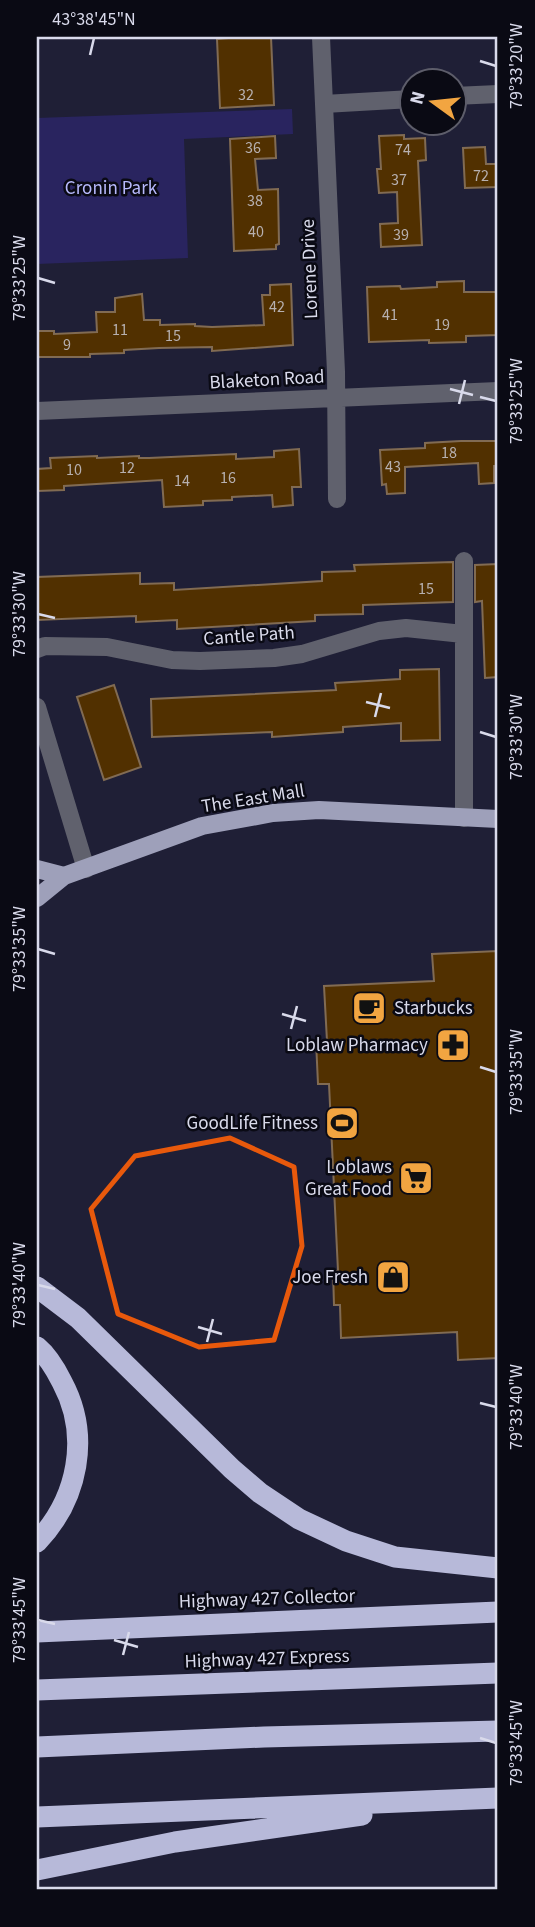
<svg xmlns="http://www.w3.org/2000/svg" width="535" height="1927" font-family="'Source Sans 3',sans-serif">
<rect width="100%" height="100%" fill="#1f1f36"/>
<path fill="#29245f" d="M 292,109 L 293,134 L 184,139 L 188,258 L 37,264 L 37,118 Z"/>
<path fill="#513000" stroke="#816b53" stroke-width="2" d="M 240,37 L 271,37 L 274,105 L 220,108 L 217,39 Z
M 404,135 L 404,139 L 425,138 L 426,160 L 418,161 L 422,245 L 381,247 L 380,224 L 398,223 L 397,192 L 379,193 L 377,169 L 381,169 L 379,136 Z
M 275,136 L 276,158 L 255,159 L 258,190 L 278,189 L 279,244 L 276,245 L 276,249 L 234,251 L 230,139 Z
M 485,147 L 486,164 L 496,164 L 497,187 L 465,188 L 463,148 Z
M 464,281 L 464,292 L 498,292 L 498,335 L 466,336 L 466,342 L 429,343 L 429,340 L 369,342 L 367,287 L 400,286 L 401,289 L 437,287 L 437,282 Z
M 291,284 L 293,345 L 212,351 L 212,347 L 159,348 L 124,350 L 124,353 L 90,354 L 90,357 L 37,357 L 37,331 L 54,331 L 54,334 L 97,332 L 96,312 L 115,312 L 115,298 L 142,294 L 144,320 L 160,320 L 160,325 L 195,324 L 195,326 L 212,327 L 264,325 L 262,295 L 270,295 L 270,285 Z
M 461,441 L 498,441 L 498,466 L 494,466 L 494,483 L 479,484 L 478,463 L 405,467 L 405,493 L 387,494 L 386,484 L 382,485 L 380,450 L 425,448 L 425,443 Z
M 299,449 L 301,487 L 292,487 L 293,505 L 273,507 L 272,495 L 232,497 L 232,500 L 203,501 L 203,505 L 164,507 L 162,480 L 64,486 L 64,490 L 37,491 L 37,469 L 51,468 L 50,458 L 97,456 L 97,458 L 139,456 L 139,458 L 149,458 L 236,454 L 236,459 L 274,457 L 274,451 Z
M 453,562 L 453,602 L 363,605 L 363,614 L 315,615 L 315,621 L 177,629 L 177,620 L 136,622 L 136,616 L 37,620 L 37,577 L 140,573 L 140,584 L 174,583 L 174,590 L 322,581 L 322,572 L 355,571 L 354,565 Z
M 498,564 L 498,677 L 485,678 L 482,601 L 475,602 L 475,565 Z
M 439,669 L 440,740 L 401,741 L 401,723 L 343,727 L 343,732 L 272,737 L 272,732 L 152,737 L 151,699 L 336,690 L 335,683 L 400,679 L 400,670 Z
M 114,685 L 141,767 L 104,780 L 77,697 Z
M 498,951 L 498,1358 L 458,1360 L 457,1332 L 341,1338 L 340,1305 L 334,1305 L 333,1271 L 338,1271 L 329,1084 L 318,1084 L 316,1041 L 327,1041 L 324,986 L 434,981 L 432,954 Z"/>
<g fill="none" stroke-linecap="round" stroke-linejoin="round">
<path stroke="#60616d" stroke-width="18" d="M 321,37 L 336,372 L 337,499
M 454,96 L 498,94
M 324,104 L 412,99
M 37,411 L 498,391
M 37,649 L 45,646 L 107,647 L 172,660 L 200,661 L 274,658 L 302,654 L 379,631 L 406,628 L 463,634
M 37,707 L 86,869
M 464,818 L 464,561"/>
<path stroke="#9ea0ba" stroke-width="18" d="M 37,869 L 64,876
M 37,898 L 64,876 L 202,826 L 273,813 L 319,810 L 498,819"/>
<path stroke="#b7b9d9" stroke-width="21" d="M 37,1287 L 78,1318 L 232,1469 L 260,1493 L 299,1519 L 346,1541 L 395,1557 L 498,1568
M 37,1347 C 48,1356 56,1370 62,1382 C 91,1436 78,1499 37,1542
M 37,1632 L 498,1612
M 37,1690 L 498,1673
M 37,1747 L 264,1737 L 498,1731
M 37,1817 L 498,1798
M 37,1870 L 175,1842 L 362,1815"/>
</g>
<path fill="none" stroke="#e8590c" stroke-width="5" stroke-linejoin="round" d="M 230,1138 L 294,1167 L 302,1246 L 274,1340 L 199,1347 L 118,1314 L 91,1209 L 135,1156 Z"/>
<path fill="none" stroke="#d9daeb" stroke-width="2.5" d="M 90,55 L 94,38M 480,61 L 496,66M 38,278 L 55,283M 450,389 L 473,395M 480,397 L 496,401M 459,404 L 465,380M 38,614 L 55,618M 366,702 L 390,708M 375,717 L 381,693M 480,732 L 496,737M 38,949 L 55,954M 282,1014 L 306,1021M 291,1029 L 297,1006M 480,1067 L 496,1072M 38,1285 L 55,1289M 198,1327 L 222,1334M 207,1342 L 213,1319M 480,1403 L 496,1407M 38,1620 L 55,1624M 114,1640 L 138,1647M 123,1655 L 129,1632M 480,1738 L 496,1743"/>
<defs>
<g id="cafe-square" transform="scale(1.75)"><rect x="-9" y="-9" width="18" height="18" rx="4" fill="#f2a541" stroke="#0a0a14"/><path d="M-5.5-4.5H6V0H3Q3 3.5 0 3.5H-2.5Q-5.5 3.5-5.5 0ZM3-3.2v2h1.7v-2ZM-6 4.5H4V6H-6Z" fill="#111"/></g>
<g id="pharmacy-square" transform="scale(1.75)"><rect x="-9" y="-9" width="18" height="18" rx="4" fill="#f2a541" stroke="#0a0a14"/><path d="M-2-6h4v4h4v4h-4v4h-4v-4h-4v-4h4Z" fill="#111"/></g>
<g id="stadium-square" transform="scale(1.75)"><rect x="-9" y="-9" width="18" height="18" rx="4" fill="#f2a541" stroke="#0a0a14"/><path d="M0-5a6.5 5 0 1 0 0 10a6.5 5 0 1 0 0-10ZM-3.5-1.8h7v3.6h-7Z" fill="#111"/></g>
<g id="supermarket-square" transform="scale(1.75)"><rect x="-9" y="-9" width="18" height="18" rx="4" fill="#f2a541" stroke="#0a0a14"/><path d="M-6-5.5h2.5l.6 2H6L4.5 2H-2.5L-4.4-4H-6ZM-1.5 3.2a1.3 1.3 0 1 0 .1 0ZM3 3.2a1.3 1.3 0 1 0 .1 0Z" fill="#111"/></g>
<g id="shop-square" transform="scale(1.75)"><rect x="-9" y="-9" width="18" height="18" rx="4" fill="#f2a541" stroke="#0a0a14"/><path d="M-5-2.5h2.3a2.7 3.5 0 0 1 5.4 0H5L5.5 6h-11ZM-1.5-2.5h3a1.5 2.3 0 0 0-3 0Z" fill="#111"/></g>
</defs>
<g fill-rule="evenodd">
<use href="#cafe-square" x="369" y="1008"/>
<use href="#pharmacy-square" x="453" y="1045"/>
<use href="#stadium-square" x="342" y="1123"/>
<use href="#supermarket-square" x="416" y="1178"/>
<use href="#shop-square" x="393" y="1277"/>
</g>
<g text-anchor="middle" dominant-baseline="central" stroke-width="5" stroke-linejoin="round" paint-order="stroke">
<g font-size="16" fill="#b7b0b0">
<text x="246" y="95">32</text>
<text x="253" y="148">36</text>
<text x="403" y="150">74</text>
<text x="481" y="176">72</text>
<text x="399" y="180">37</text>
<text x="255" y="201">38</text>
<text x="256" y="232">40</text>
<text x="401" y="235">39</text>
<text x="277" y="307">42</text>
<text x="390" y="315">41</text>
<text x="442" y="325">19</text>
<text x="120" y="330">11</text>
<text x="173" y="336">15</text>
<text x="67" y="345">9</text>
<text x="449" y="453">18</text>
<text x="393" y="467">43</text>
<text x="127" y="468">12</text>
<text x="74" y="470">10</text>
<text x="228" y="478">16</text>
<text x="182" y="481">14</text>
<text x="426" y="589">15</text>
</g>
<g font-size="19" fill="#b7b9fc" stroke="#0a0a14">
<text x="111" y="188">Cronin Park</text>
</g>
<g font-size="19" fill="#d9daeb" stroke="#0a0a14">
<text transform="translate(310 269) rotate(-92)">Lorene Drive</text>
<text transform="translate(267 380) rotate(-3)">Blaketon Road</text>
<text transform="translate(249 636) rotate(-4)">Cantle Path</text>
<text transform="translate(253 799) rotate(-9)">The East Mall</text>
<text transform="translate(267 1599) rotate(-2)">Highway 427 Collector</text>
<text transform="translate(267 1659) rotate(-2)">Highway 427 Express</text>
</g>
<g font-size="19" fill="#d9daeb" stroke="#0a0a14" text-anchor="end">
<text x="394" y="1008" text-anchor="start">Starbucks</text>
<text x="428" y="1045">Loblaw Pharmacy</text>
<text x="318" y="1123">GoodLife Fitness</text>
<text x="392" y="1167">Loblaws<tspan x="392" dy="22">Great Food</tspan></text>
<text x="368" y="1277">Joe Fresh</text>
</g>
</g>
<rect width="535" height="1927" fill="none" stroke="#0a0a14" stroke-width="77"/>
<g transform="translate(433 102) rotate(285)"><circle r="33" fill="#0a0a14" stroke="#5d5d6a" stroke-width="2"/>
<path d="M0-5L12 26L0 18L-12 26Z" fill="#f2a541"/>
<text y="-10" font-size="19" font-weight="bold" text-anchor="middle" fill="#d9daeb">N</text>
</g>
<rect x="38" y="38" width="458" height="1850" fill="none" stroke="#d9daeb" stroke-width="2.5"/>
<g font-size="18" text-anchor="middle" fill="#d9daeb">
<text x="94" y="25">43°38'45"N</text>
<text transform="translate(516 66) rotate(-90)" y="6">79°33'20"W</text>
<text transform="translate(19 278) rotate(-90)" y="6">79°33'25"W</text>
<text transform="translate(516 401) rotate(-90)" y="6">79°33'25"W</text>
<text transform="translate(19 614) rotate(-90)" y="6">79°33'30"W</text>
<text transform="translate(516 737) rotate(-90)" y="6">79°33'30"W</text>
<text transform="translate(19 949) rotate(-90)" y="6">79°33'35"W</text>
<text transform="translate(516 1072) rotate(-90)" y="6">79°33'35"W</text>
<text transform="translate(19 1285) rotate(-90)" y="6">79°33'40"W</text>
<text transform="translate(516 1407) rotate(-90)" y="6">79°33'40"W</text>
<text transform="translate(19 1620) rotate(-90)" y="6">79°33'45"W</text>
<text transform="translate(516 1743) rotate(-90)" y="6">79°33'45"W</text>
</g>
</svg>
